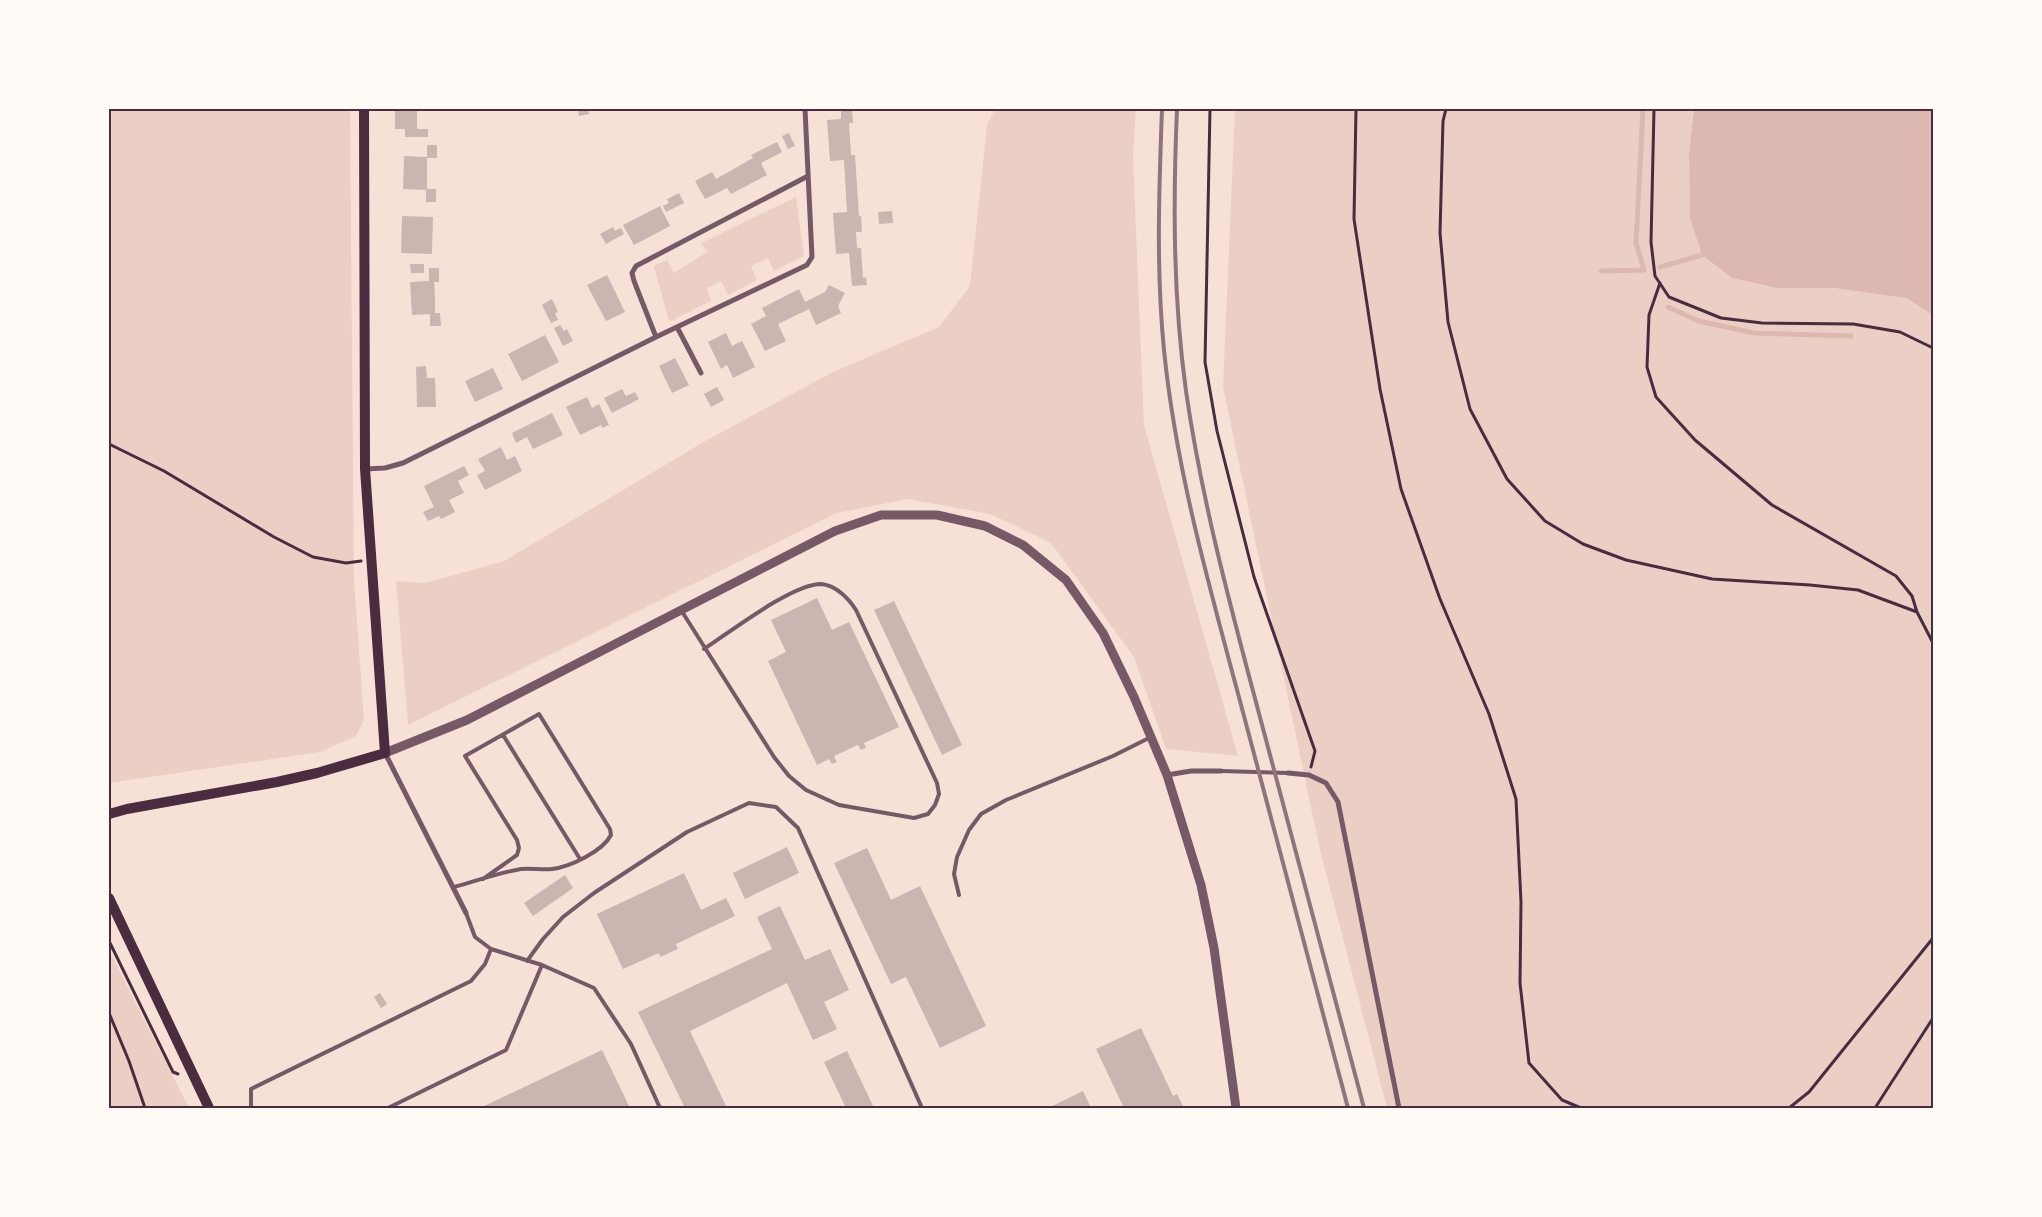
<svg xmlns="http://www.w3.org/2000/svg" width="2042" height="1217" font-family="Montserrat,sans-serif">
<rect width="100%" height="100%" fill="#f7e1d7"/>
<path fill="#ebcfc5" d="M 109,109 L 350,109 L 354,579 L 364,720 L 356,736 L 320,752 L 109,783 Z
M 995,109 L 1136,109 L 1133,157 L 1144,425 L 1238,756 L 1166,749 L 1134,657 L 1051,543 L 990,514 L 908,499 L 837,513 L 408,725 L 396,581 L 426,583 L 504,561 L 707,440 L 833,372 L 939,327 L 970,286 L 987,125 Z
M 1235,109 L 1694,109 L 1689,153 L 1690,218 L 1702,255 L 1732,278 L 1777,288 L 1834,288 L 1906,298 L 1933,315 L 1933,1108 L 1387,1108 L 1319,846 L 1223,387 Z
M 796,197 L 804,256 L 774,271 L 768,258 L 751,266 L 757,280 L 728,295 L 721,281 L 707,288 L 711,301 L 669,322 L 654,266 L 667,260 L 674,273 L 707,252 L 701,243 Z
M 109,949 L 109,950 L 189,1108 L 109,1108 Z"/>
<path fill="#dcb8b0" d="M 1694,109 L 1933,109 L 1933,315 L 1906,298 L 1834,288 L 1777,288 L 1732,278 L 1702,255 L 1690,218 L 1689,153 Z"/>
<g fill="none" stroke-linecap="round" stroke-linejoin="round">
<path stroke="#dcb8b0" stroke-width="5" d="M 1660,267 L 1702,255
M 1601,271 L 1644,270 L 1636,243 L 1643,109
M 1668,307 L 1699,321 L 1754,333 L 1851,336"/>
</g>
<path fill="#ccb4b1" d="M 395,109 L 417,109 L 417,129 L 428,129 L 428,137 L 405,137 L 405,129 L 395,129 Z
M 578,109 L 588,109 L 589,114 L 579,116 Z
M 841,109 L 852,109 L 853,123 L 849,123 L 851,155 L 855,155 L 859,216 L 861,216 L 862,232 L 856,232 L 857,248 L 861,248 L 863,278 L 866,277 L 867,285 L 852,286 L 849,253 L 836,254 L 833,213 L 847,212 L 844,160 L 830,161 L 827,120 L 841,119 Z
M 789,133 L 795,146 L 788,149 L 782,136 Z
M 777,142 L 782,152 L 761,163 L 767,175 L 731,194 L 727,188 L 705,199 L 695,181 L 712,172 L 716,179 L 753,158 L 751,155 Z
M 427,145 L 437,145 L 437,158 L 427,158 L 427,189 L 436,189 L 436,202 L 426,202 L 426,190 L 403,189 L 404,156 L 427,157 Z
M 679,193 L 684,203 L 666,212 L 663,206 L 669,203 L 667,199 Z
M 660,206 L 670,226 L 634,245 L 623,225 Z
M 892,211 L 893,223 L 879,224 L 878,212 Z
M 402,216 L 433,217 L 432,254 L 401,253 Z
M 613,227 L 615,231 L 621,228 L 624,234 L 606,244 L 600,234 Z
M 410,264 L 424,264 L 424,273 L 411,273 Z
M 429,268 L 439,268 L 439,282 L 434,282 L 435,298 L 435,313 L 440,313 L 441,326 L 430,326 L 430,314 L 412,315 L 410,282 L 429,281 Z
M 607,275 L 625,312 L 606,321 L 587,285 Z
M 829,285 L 845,293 L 838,306 L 841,313 L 816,325 L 809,309 L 778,324 L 786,341 L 765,351 L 751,324 L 766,316 L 762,308 L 799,289 L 805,302 L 825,292 Z
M 552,299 L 558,312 L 555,313 L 558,320 L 551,323 L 542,305 Z
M 560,325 L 564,331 L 567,329 L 573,341 L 563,346 L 554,328 Z
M 726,333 L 732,346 L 742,341 L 755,367 L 733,378 L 727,365 L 721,369 L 708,342 Z
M 545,335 L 559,362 L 522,381 L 508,354 Z
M 675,358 L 689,385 L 672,393 L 659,366 Z
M 426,366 L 427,378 L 435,378 L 436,407 L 417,407 L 416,367 Z
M 493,368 L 503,389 L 475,402 L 465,381 Z
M 717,387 L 724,400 L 711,407 L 704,394 Z
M 622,389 L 626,396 L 635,392 L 639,399 L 612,413 L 604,398 Z
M 587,397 L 592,408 L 599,404 L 609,425 L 602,428 L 601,425 L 580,435 L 566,407 Z
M 552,413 L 563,435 L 533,449 L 527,437 L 516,443 L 512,433 Z
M 501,447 L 507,460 L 515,456 L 522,471 L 485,490 L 477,475 L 485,471 L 478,459 Z
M 464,466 L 469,475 L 458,481 L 464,493 L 449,500 L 455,512 L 441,519 L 439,516 L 428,521 L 423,512 L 434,507 L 424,486 Z
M 817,598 L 832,630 L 849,622 L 899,727 L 864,743 L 866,748 L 861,750 L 858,745 L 834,756 L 837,762 L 832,764 L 829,759 L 817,765 L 768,661 L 786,652 L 771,620 Z
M 894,601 L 962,745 L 942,755 L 874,610 Z
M 787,847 L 799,873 L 745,899 L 733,873 Z
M 867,848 L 891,900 L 920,886 L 986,1026 L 940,1048 L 906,977 L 891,984 L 834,863 Z
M 684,873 L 701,910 L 726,898 L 735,916 L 676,944 L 678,949 L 660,957 L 659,953 L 623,969 L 597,914 Z
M 565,875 L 573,888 L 533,916 L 524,903 Z
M 780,906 L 805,960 L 830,949 L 849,990 L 824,1002 L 837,1029 L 813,1040 L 787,983 L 690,1031 L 727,1108 L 685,1108 L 638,1012 L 772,949 L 757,917 Z
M 380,993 L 387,1004 L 381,1008 L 374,997 Z
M 1141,1028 L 1173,1096 L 1177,1094 L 1184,1108 L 1124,1108 L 1096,1049 Z
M 602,1050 L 630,1108 L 480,1108 Z
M 847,1051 L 874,1108 L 846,1108 L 824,1062 Z
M 1083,1091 L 1091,1108 L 1048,1108 Z"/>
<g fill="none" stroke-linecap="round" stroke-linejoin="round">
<path stroke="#4a2c40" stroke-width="3" d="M 1210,109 L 1205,362 L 1217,431 L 1254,577 L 1315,751 L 1311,767
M 1356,109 L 1354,219 L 1380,389 L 1401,489 L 1440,599 L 1489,714 L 1516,799 L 1521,902 L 1520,983 L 1529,1063 L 1562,1100 L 1581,1108
M 1446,109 L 1443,121 L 1440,233 L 1448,322 L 1470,409 L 1507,479 L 1545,521 L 1583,544 L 1626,560 L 1712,579 L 1810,585 L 1858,590 L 1917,612 L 1933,643
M 1654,109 L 1651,242 L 1655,276 L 1669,297 L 1721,318 L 1762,323 L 1853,324 L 1900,332 L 1933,348
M 1660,283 L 1649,315 L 1647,367 L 1656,397 L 1695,440 L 1772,505 L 1896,576 L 1912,596 L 1917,612
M 109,444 L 164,471 L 274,537 L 313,557 L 346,563 L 361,561
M 109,941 L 173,1072 L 178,1074
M 109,1013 L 129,1061 L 145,1108
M 1789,1108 L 1809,1092 L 1933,938
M 1875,1108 L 1933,1018"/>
<path stroke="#755966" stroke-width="4" d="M 681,610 L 774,757 L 789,776 L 806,790 L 839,805 L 914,818 L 928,814 L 935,805 L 939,794 L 937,783 L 856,610 C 849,599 836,585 821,584 C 792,584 730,632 704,649
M 503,735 L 580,859
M 1221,771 L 1288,773
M 454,887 C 476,881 498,873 521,869 C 531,868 542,870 552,869 C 570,867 603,851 611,835 L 610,829 L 539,714 L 465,756 L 517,840 L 519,848 L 517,855 L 483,879
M 959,895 L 954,874 L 957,857 L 969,830 L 981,814 L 1006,800 L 1113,756 L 1151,737
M 466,913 L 475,937 L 491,949 L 542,965 L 594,988 L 631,1044 L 660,1108
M 527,961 L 543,939 L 563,917 L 594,893 L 687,832 L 749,803 L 776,807 L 798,828 L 922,1108
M 251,1108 L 251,1089 L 471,981 L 485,964 L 491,949
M 388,1108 L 506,1050 L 542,965"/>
<path stroke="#755966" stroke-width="5" d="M 677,327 L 701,373
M 656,337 L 634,281 L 632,273 L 636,266 L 808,176
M 365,469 L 385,468 L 403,463 L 656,337 L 807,265 L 812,257 L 805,109
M 385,753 L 466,913
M 1288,773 L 1309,775 L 1326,783 L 1338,802 L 1399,1108
M 1167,775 L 1191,771 L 1221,771"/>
<path stroke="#755966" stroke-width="9" d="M 385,753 L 467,720 L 835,531 L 881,515 L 937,515 L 985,526 L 1023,545 L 1066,580 L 1103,633 L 1134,697 L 1167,775 L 1201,885 L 1214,948 L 1236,1108"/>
<path stroke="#4a2c40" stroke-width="10" d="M 109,814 L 127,809 L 277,782 L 317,773 L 385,753 L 365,469 L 364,109
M 109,898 L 209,1108"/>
<path stroke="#8f747c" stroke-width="4" d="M 1162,109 C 1159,189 1156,270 1164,350 C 1176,470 1209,585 1240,701 C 1276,837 1312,973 1348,1108
M 1177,109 C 1173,203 1173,297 1186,391 C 1202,503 1232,612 1261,721 C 1295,850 1329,979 1364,1108"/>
</g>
<rect width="2042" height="1217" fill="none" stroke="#fffaf5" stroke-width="220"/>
<rect x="110" y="110" width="1822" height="997" fill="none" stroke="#4a2c40" stroke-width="2"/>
</svg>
